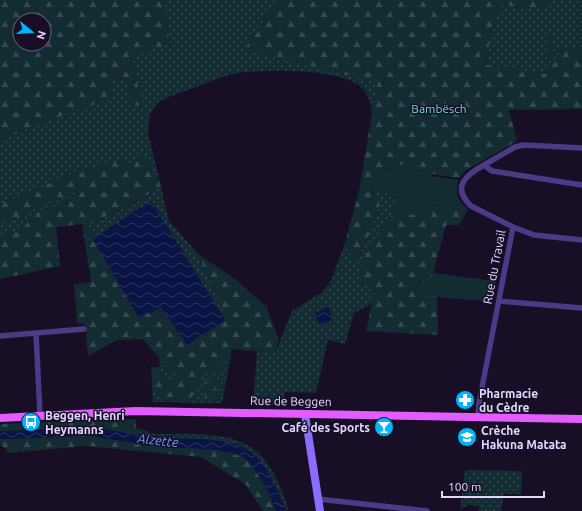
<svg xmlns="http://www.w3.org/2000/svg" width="582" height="511" font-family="Ubuntu,sans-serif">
<defs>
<pattern id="grass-dots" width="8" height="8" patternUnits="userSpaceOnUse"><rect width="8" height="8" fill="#122c31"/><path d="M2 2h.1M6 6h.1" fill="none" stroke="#344a50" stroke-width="1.8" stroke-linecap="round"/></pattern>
<pattern id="forest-firs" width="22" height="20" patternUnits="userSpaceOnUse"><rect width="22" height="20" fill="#122c31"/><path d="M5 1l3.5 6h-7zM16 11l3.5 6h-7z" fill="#344a50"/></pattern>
<pattern id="wetland-marsh" width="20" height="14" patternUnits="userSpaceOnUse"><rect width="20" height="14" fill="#122c31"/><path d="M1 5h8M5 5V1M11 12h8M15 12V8" fill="none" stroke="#344a50"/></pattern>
<pattern id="water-waves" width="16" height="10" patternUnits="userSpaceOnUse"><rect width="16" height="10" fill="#0a1445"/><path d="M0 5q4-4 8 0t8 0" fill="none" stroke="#2d3561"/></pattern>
</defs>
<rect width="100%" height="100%" fill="#180f27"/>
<path fill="url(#grass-dots)" d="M 163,0 L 277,0 L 245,49 L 377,82 L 372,115 C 372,105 369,96 362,88 C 343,68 265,69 239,73 C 216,77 191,90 169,97 L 159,102 L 150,114 L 148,132 L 169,221 L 198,254 L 222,305 L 225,320 L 151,201 L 93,239 L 91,224 L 151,194 L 152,189 L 127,166 L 82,170 L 0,204 L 0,141 L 33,126 L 113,78 L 127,79 L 135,106 L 142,104 L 131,55 L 170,43 Z
M 550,0 L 582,0 L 582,47 L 562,47 L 554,63 L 546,74 L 487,65 L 491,29 L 502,4 L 524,9 Z
M 79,190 L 69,200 L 36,213 L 20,231 L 0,236 L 0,225 L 16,218 L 31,209 Z
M 371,191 L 398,194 L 393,213 L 365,256 L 358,282 L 375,288 L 372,304 L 354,313 L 345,344 L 328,340 L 316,393 L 285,392 L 282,405 L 253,405 L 257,351 L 275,353 L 292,311 L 321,293 L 331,281 L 345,243 L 355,262 L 369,235 L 379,205 Z
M 232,349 L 222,403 L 188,403 L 200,384 L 201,371 L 219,371 Z
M 159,358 L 170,371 L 180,371 L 169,382 L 160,370 L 154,387 L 168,402 L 153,402 L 151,367 L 160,367 Z
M 148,431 L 154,434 C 186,435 239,428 263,458 C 276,473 282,492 289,510 L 286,510 L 278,491 L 250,453 L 145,435 Z
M 465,470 L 522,471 L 521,494 L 504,494 L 501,511 L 479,511 L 479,506 L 468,505 L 460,510 Z"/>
<path fill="url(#forest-firs)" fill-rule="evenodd" d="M 0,0 L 163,0 L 170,44 L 131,55 L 142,104 L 135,106 L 127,79 L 113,78 L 110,99 L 33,126 L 0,141 ZM 20,20 L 44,20 L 44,44 L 20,44 Z
M 277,0 L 550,0 L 547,1 L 548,7 L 524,9 L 502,4 L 491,29 L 487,65 L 546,74 L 554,63 L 548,61 L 549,36 L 551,37 L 554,62 L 562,47 L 582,47 L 582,109 L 509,110 L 517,141 L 465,171 L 460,178 L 432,174 L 398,164 L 396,171 L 382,169 L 371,191 L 380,205 L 369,235 L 354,263 L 345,243 L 359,191 L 377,83 L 245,49 Z
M 145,154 L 161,186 L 152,189 L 151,193 L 91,224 L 93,239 L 139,318 L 161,307 L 224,320 L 222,305 L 198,254 L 235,279 L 266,306 L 279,340 L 275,353 L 232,349 L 219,371 L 201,372 L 200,384 L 188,403 L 168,402 L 154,387 L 153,370 L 160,370 L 169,382 L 179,371 L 170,371 L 143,339 L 117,340 L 88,356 L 85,324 L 77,323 L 74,284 L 91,282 L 82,224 L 56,227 L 60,266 L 0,279 L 0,236 L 20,231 L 36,213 L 69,200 L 78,191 L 31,209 L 16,218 L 0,225 L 0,204 L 82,170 L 124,160 L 127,166 Z
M 461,203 L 468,210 L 459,225 L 446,225 L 430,284 L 419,282 L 417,295 L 437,296 L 438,335 L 366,331 L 375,288 L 358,282 L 365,256 L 393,213 L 402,215 L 431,205 L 446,207 Z
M 136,419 L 136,428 L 148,431 L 145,435 L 0,431 L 0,424 Z
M 90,436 C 112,439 134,443 156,446 C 179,449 224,445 243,457 C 259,467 270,495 276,511 L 263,511 L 246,485 L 201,457 L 86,446 L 7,453 L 6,449 L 0,445 L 0,439 Z"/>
<path fill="url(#wetland-marsh)" d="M 205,378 L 219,379 L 223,381 L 222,395 L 219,399 L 203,396 L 204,381 Z"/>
<path fill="#122c31" d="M 398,164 L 432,174 L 432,176 L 458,180 L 457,196 L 461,203 L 446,207 L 431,205 L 430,214 L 402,215 L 393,213 L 398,194 L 371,191 L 373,169 L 395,171 Z
M 433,273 L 496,281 L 492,302 L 417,295 L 419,282 L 430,284 Z"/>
<path fill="url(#water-waves)" d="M 151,201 L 225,320 L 187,345 L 161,307 L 139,318 L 93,239 Z
M 329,307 L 332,319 L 329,322 L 320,324 L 314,313 Z
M 89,428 C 112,430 134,434 156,437 C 187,441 236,433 259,459 C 271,474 279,494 286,511 L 276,511 L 268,490 L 249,462 L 242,456 L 217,450 L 158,446 L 90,436 L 0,439 L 0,431 Z"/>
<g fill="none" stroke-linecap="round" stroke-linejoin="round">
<path stroke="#4c3a86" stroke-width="5.5" d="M 484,165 L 515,147 L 524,145 L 582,148
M 513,227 L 534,235 L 582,240
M 499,301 L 582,308
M 36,333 L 40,415
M 0,336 L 84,329
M 478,417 L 479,403 L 513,227 L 471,206 C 451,187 466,175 484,165 L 492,171 L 582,185
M 318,499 L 427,511"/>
<path stroke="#8c6cff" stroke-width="8" d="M 305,414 L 320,511"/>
<path stroke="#e25cff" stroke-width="8" d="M 0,418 L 136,411 L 582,419"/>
</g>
<defs>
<g id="pharmacy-disc" transform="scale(1)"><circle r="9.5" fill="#01b4ff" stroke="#180f27"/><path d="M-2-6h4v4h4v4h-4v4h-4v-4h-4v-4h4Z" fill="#fff"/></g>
<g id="bus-disc" transform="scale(1)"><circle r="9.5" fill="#01b4ff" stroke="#180f27"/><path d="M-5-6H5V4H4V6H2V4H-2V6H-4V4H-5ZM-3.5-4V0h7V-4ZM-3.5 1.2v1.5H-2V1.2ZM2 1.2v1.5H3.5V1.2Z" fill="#fff"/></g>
<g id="bar-disc" transform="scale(1)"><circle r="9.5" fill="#01b4ff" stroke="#180f27"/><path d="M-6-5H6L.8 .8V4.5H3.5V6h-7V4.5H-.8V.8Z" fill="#fff"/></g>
<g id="school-disc" transform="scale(1)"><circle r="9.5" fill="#01b4ff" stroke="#180f27"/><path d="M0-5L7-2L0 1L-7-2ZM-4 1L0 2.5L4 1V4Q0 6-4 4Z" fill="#fff"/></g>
</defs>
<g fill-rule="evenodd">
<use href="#pharmacy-disc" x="465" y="400"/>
<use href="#bus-disc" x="31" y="422"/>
<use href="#bar-disc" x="384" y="427"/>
<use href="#school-disc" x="467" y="437"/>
</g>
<g text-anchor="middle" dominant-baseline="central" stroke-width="3" stroke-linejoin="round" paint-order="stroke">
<g font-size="12" fill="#60e0d9" stroke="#180f27">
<text x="439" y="108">Bambësch</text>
</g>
<g font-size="12" fill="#e2d5ff" stroke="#180f27">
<text transform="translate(494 267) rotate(-79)">Rue du Travail</text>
<text transform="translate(291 401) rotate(1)">Rue de Beggen</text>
</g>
<g font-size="12" font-weight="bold" fill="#e2d5ff" stroke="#180f27" text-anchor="start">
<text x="479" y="393">Pharmacie<tspan x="479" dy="14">du Cèdre</tspan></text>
<text x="45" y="415">Beggen, Henri<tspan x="45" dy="14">Heymanns</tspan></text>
<text x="370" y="427" text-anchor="end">Café des Sports</text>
<text x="481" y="430">Crèche<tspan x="481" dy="14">Hakuna Matata</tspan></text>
</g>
<g font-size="13" font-style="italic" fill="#6399ff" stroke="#180f27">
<text transform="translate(158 440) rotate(6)">Alzette</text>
</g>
</g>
<g transform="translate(32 32) rotate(108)"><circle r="19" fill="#180f27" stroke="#695e7d"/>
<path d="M0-3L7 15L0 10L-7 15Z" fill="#01b4ff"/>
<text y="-6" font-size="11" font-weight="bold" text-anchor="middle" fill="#e2d5ff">N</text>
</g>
<path d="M442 491v6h102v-6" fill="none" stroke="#e2d5ff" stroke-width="2"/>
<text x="448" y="491" font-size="12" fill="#e2d5ff" stroke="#180f27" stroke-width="3" paint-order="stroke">100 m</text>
</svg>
